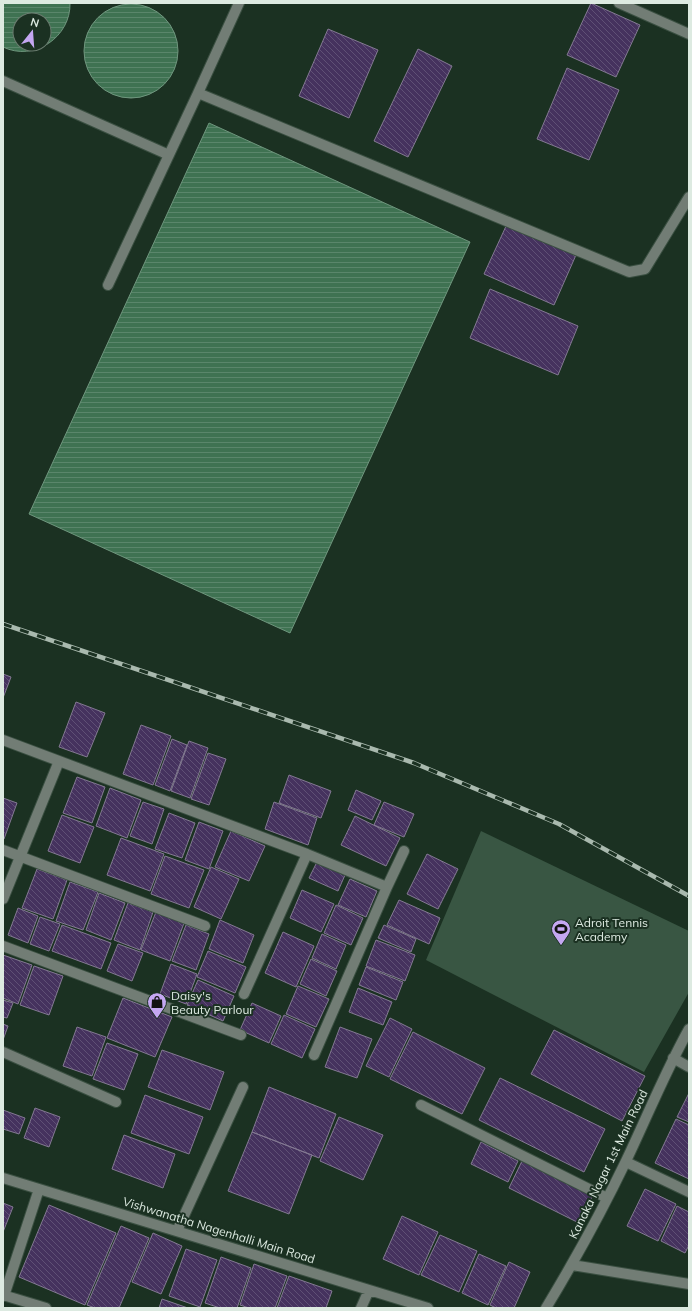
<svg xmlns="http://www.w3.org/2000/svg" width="692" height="1311" font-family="Mulish,sans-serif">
<defs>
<pattern id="water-rules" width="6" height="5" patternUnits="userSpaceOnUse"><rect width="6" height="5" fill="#3f7252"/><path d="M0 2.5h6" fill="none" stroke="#5a866b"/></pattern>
<pattern id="building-back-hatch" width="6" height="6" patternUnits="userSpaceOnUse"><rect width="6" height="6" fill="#45325e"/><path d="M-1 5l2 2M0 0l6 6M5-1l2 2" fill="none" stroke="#5f5075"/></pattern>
</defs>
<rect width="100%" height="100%" fill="#1b3122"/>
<path fill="#395643" d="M 481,831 L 689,931 L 689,992 L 644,1072 L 426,960 Z"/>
<path fill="url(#water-rules)" stroke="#6e967d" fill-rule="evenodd" d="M 3,3 L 70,3 C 71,37 34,62 3,47 ZM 20,20 L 44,20 L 44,44 L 20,44 Z
M84 51a47 47 0 1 1 94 0a47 47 0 1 1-94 0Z
M 209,123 L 470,242 L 290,633 L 29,514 Z"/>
<path fill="url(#building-back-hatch)" stroke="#837992" d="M 591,3 L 640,25 L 616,77 L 567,55 Z
M 328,29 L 378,50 L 349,118 L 299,96 Z
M 418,49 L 452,66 L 408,157 L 374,141 Z
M 567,68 L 619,90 L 589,160 L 537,139 Z
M 507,224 L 576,255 L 554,305 L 484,274 Z
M 490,289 L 578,326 L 558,375 L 470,338 Z
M 3,674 L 11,677 L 3,698 Z
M 76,702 L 105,713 L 87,757 L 59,747 Z
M 141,725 L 171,736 L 153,785 L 123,774 Z
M 172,739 L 187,745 L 170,791 L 155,785 Z
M 189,741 L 208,748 L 190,798 L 171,791 Z
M 208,753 L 226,759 L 209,805 L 191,799 Z
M 289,775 L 331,791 L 321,818 L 279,803 Z
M 77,777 L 105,787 L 92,823 L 63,813 Z
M 110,788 L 141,800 L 127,838 L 96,826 Z
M 356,790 L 381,801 L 372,820 L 348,810 Z
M 3,798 L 17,803 L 4,839 L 3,838 Z
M 143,802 L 164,809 L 152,844 L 130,836 Z
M 274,802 L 317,818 L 308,845 L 265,829 Z
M 384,802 L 414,814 L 404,837 L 374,825 Z
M 169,813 L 195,823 L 182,858 L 155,849 Z
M 62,815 L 94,827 L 80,863 L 48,851 Z
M 355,816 L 400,838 L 386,866 L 341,845 Z
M 199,822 L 223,831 L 209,869 L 185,860 Z
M 231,831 L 265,846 L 249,881 L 215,867 Z
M 121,838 L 164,854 L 150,891 L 107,875 Z
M 427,854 L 458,869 L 438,909 L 407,894 Z
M 165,856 L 204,870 L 189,908 L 151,894 Z
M 317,862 L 345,875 L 338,891 L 309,878 Z
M 211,867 L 239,879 L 221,919 L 194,907 Z
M 37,869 L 67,880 L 53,919 L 22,908 Z
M 350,879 L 377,891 L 366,917 L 338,905 Z
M 70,882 L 98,892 L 83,930 L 56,921 Z
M 302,890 L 334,904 L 321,932 L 290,918 Z
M 99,893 L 125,903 L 111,940 L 86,930 Z
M 399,900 L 440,918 L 429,944 L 387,925 Z
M 128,903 L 153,912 L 140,950 L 114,940 Z
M 336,905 L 363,918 L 351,945 L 324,933 Z
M 18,908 L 38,916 L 28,943 L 8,935 Z
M 156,912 L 184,923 L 170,961 L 141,950 Z
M 40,917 L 60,924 L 49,951 L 30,944 Z
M 220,920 L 254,935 L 243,963 L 209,949 Z
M 62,925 L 111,943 L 101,969 L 52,951 Z
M 186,925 L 209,934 L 196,970 L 172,961 Z
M 384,925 L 416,939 L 411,952 L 378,938 Z
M 283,932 L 314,946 L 296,987 L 265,973 Z
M 322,934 L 346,945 L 336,969 L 312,958 Z
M 376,940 L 415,955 L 405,981 L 366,966 Z
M 118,944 L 143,953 L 132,981 L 107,971 Z
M 208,951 L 246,967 L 235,993 L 197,977 Z
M 3,955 L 32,965 L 18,1004 L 3,998 Z
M 311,959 L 337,971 L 326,996 L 300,984 Z
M 171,964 L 197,974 L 186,1004 L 160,994 Z
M 34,966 L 63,976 L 49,1015 L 20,1005 Z
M 366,967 L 403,982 L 396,1000 L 359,985 Z
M 198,980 L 234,996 L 223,1021 L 187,1005 Z
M 298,986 L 329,999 L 316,1027 L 286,1014 Z
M 358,988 L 392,1002 L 383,1025 L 349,1012 Z
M 123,998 L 172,1017 L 155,1057 L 107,1038 Z
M 3,1000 L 13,1003 L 7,1018 L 3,1017 Z
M 252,1003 L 281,1016 L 269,1043 L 240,1030 Z
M 284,1015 L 315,1029 L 302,1058 L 271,1044 Z
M 390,1018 L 412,1029 L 389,1077 L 366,1066 Z
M 3,1024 L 8,1026 L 3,1040 Z
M 77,1027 L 106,1037 L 92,1076 L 63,1066 Z
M 340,1027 L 372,1039 L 357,1078 L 325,1067 Z
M 554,1030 L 645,1076 L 622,1121 L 531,1074 Z
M 413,1032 L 485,1068 L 462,1114 L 390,1079 Z
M 107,1043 L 138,1054 L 124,1090 L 93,1079 Z
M 162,1050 L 224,1072 L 210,1110 L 148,1087 Z
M 500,1078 L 605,1129 L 584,1172 L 479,1120 Z
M 269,1087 L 336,1114 L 319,1158 L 252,1132 Z
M 689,1093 L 689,1122 L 677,1117 Z
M 145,1095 L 203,1117 L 189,1154 L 131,1133 Z
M 35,1108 L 60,1117 L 49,1147 L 24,1138 Z
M 3,1110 L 25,1118 L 19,1134 L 3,1129 Z
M 339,1117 L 383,1135 L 363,1180 L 320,1161 Z
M 676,1119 L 689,1125 L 689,1179 L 655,1163 Z
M 252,1132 L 312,1155 L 289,1214 L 228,1191 Z
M 124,1135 L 175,1154 L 163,1188 L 112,1169 Z
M 481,1142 L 518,1161 L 508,1182 L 471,1164 Z
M 522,1161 L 593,1195 L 579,1223 L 509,1188 Z
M 645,1189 L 676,1204 L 658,1241 L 627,1226 Z
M 3,1203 L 13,1207 L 3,1232 Z
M 49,1205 L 116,1233 L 85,1305 L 19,1277 Z
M 677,1206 L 689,1212 L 689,1245 L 685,1253 L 661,1241 Z
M 402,1216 L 438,1232 L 419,1275 L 383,1259 Z
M 121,1226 L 149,1238 L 119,1308 L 95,1308 L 87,1305 Z
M 153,1233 L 182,1246 L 161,1294 L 132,1282 Z
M 440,1235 L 477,1251 L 459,1292 L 421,1275 Z
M 186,1249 L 217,1260 L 200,1307 L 169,1296 Z
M 479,1254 L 506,1266 L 488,1305 L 462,1293 Z
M 221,1257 L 251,1268 L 237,1308 L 220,1308 L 205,1303 Z
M 509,1262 L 530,1272 L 514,1308 L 496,1308 L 490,1305 Z
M 254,1264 L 287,1276 L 275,1308 L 249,1308 L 240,1305 Z
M 289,1276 L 332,1291 L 326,1308 L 277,1308 Z
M 162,1299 L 188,1308 L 159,1308 Z"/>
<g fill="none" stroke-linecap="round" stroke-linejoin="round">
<g stroke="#3a4f41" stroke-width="12">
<path id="minor" d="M 619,3 L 689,34
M 3,81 L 169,155
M 198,93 L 239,3
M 108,285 L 198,93 L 629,272 L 645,269 L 689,197
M 3,740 L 59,761 L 3,899
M 59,761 L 307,854 L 387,887 L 404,851
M 3,850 L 205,926
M 3,946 L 241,1035
M 244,994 L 307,854
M 3,1052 L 116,1102
M 314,1055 L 387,887
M 673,1058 L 689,1067
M 421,1105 L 607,1198
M 626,1162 L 689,1192
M 3,1178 L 428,1308
M 177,1231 L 243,1087
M 572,1265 L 689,1284
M 3,1295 L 46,1308
M 4,1296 L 39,1189
M 361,1308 L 369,1290
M 546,1308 C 575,1260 602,1211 626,1161 C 647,1117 665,1072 689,1029"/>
</g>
<use href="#minor" stroke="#727d75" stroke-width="10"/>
<g stroke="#a9b9ae" stroke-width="4.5">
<path id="rail" d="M 3,624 L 414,763 L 559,824 L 689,896"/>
</g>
<use href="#rail" stroke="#1b3122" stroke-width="3" stroke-dasharray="9" stroke-linecap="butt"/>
</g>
<defs>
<g id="stadium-pin" transform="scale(1)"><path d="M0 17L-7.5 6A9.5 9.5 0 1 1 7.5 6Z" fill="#c4a7f1" stroke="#1b3122"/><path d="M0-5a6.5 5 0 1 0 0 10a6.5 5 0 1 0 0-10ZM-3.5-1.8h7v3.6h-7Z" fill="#111"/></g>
<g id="shop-pin" transform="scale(1)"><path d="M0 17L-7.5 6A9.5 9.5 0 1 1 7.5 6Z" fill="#c4a7f1" stroke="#1b3122"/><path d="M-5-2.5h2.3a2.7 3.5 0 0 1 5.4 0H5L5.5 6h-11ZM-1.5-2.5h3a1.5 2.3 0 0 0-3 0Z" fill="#111"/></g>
</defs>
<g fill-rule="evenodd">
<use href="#stadium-pin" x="561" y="929"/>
<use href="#shop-pin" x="157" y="1002"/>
</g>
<g text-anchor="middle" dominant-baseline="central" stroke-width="4" stroke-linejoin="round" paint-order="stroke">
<g font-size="12" fill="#ddeae1" stroke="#1b3122" text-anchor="start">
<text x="575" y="922">Adroit Tennis<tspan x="575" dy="14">Academy</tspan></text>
<text x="171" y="995">Daisy's<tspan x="171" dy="14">Beauty Parlour</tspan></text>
</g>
<g font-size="12" fill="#ddeae1" stroke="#1b3122">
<text transform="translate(608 1164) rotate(-64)">Kanaka Nagar 1st Main Road</text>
<text transform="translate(219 1230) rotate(17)">Vishwanatha Nagenhalli Main Road</text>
</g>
</g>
<rect width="692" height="1311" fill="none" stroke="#ddeae1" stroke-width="8"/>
<g transform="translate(32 32) rotate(17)"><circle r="19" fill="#1b3122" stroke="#697b6e"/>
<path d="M0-3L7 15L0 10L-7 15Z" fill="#c4a7f1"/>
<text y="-6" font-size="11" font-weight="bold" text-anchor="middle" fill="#ddeae1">N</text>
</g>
</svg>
